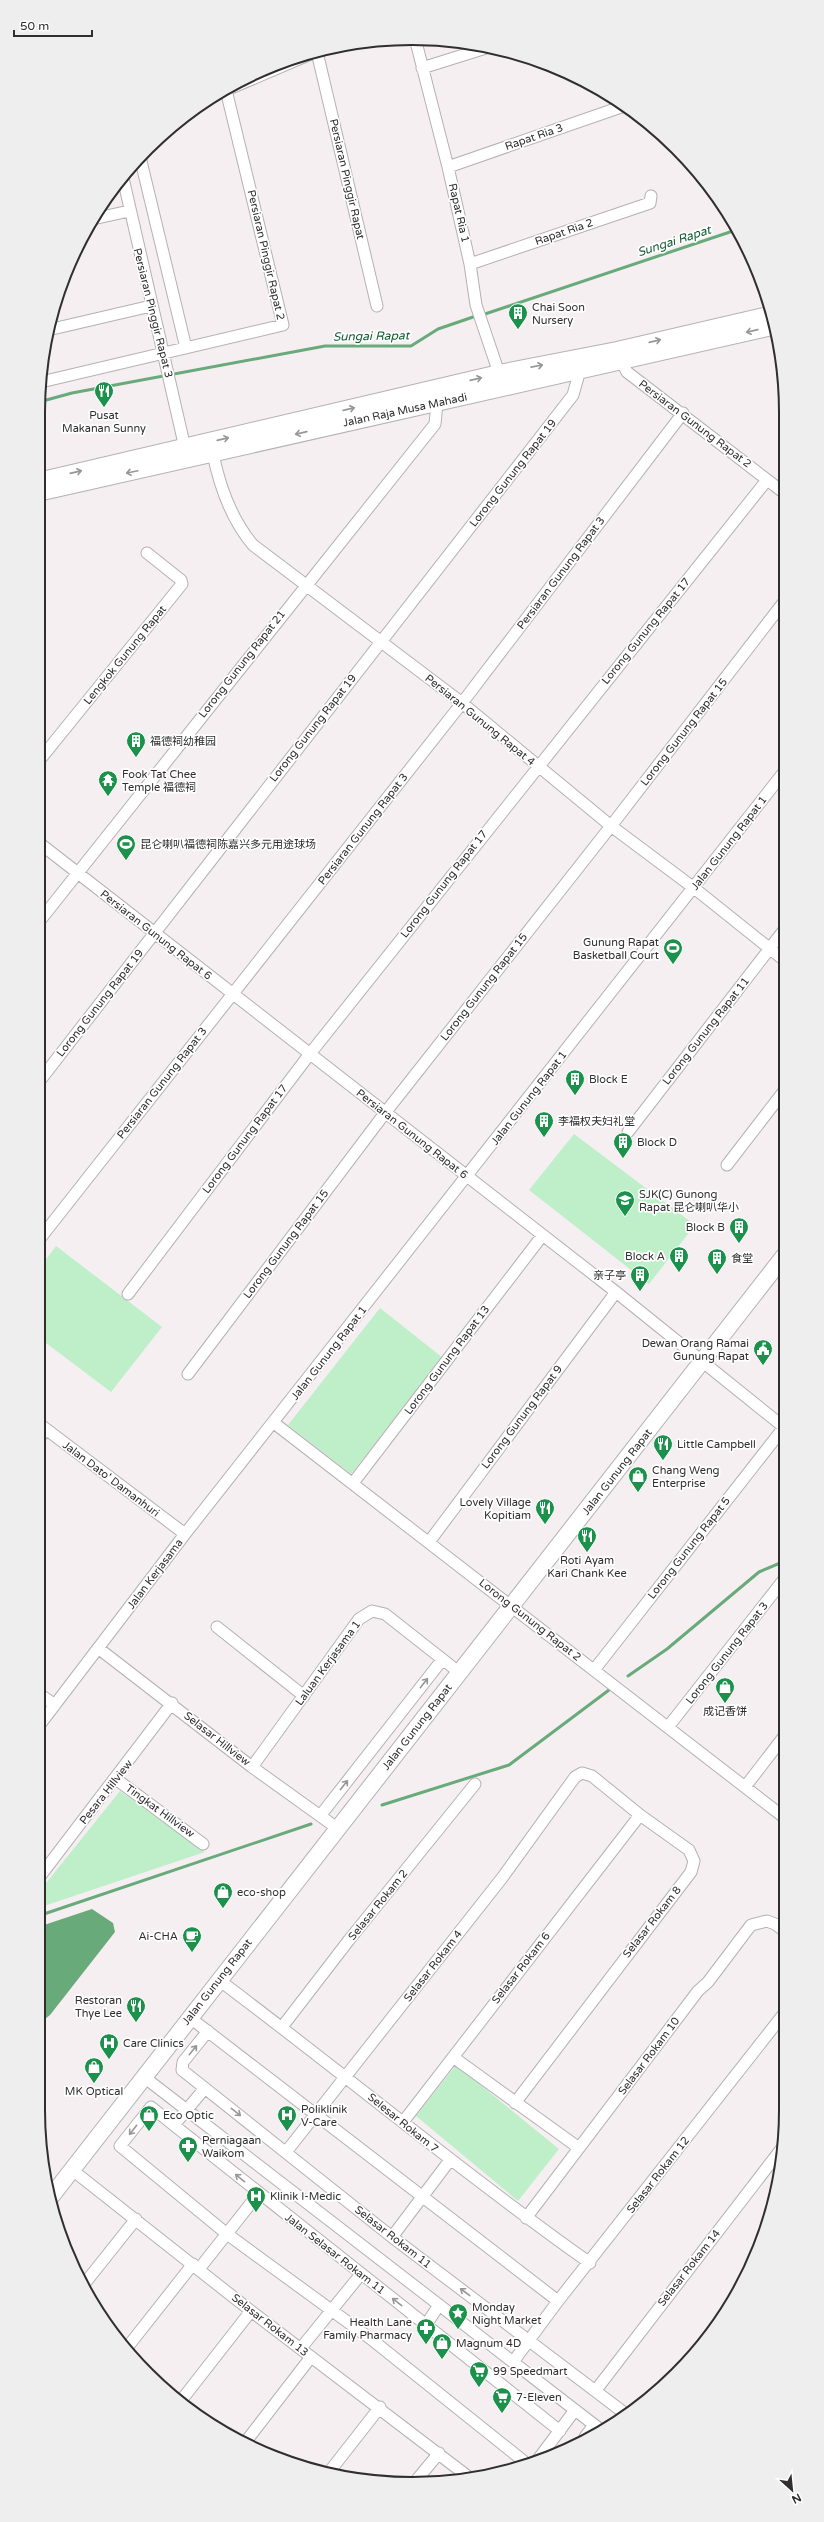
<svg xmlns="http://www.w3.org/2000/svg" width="824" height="2522" font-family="'Varela Round','Noto Sans SC',sans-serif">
<rect width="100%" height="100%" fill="#f5eff2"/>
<path fill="#beefc9" d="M 574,1134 L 695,1225 L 649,1284 L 529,1190 Z
M 56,1246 L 162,1327 L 111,1392 L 38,1337 L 38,1270 Z
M 380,1308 L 443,1358 L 351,1474 L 288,1425 Z
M 120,1791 L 205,1852 L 38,1908 L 38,1893 Z
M 456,2065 L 559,2149 L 518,2201 L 416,2116 Z"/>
<path fill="#69aa7b" d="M 92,1909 L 113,1923 L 115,1932 L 50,2015 L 40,2023 L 38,2022 L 38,1927 Z"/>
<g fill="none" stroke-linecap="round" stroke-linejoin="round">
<path stroke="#69aa7b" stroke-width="3" d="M 482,315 L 736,230
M 39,402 L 72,393 L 325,346 L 411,346 L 438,329 L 476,316
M 628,1676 L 667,1649 L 759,1572 L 785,1561
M 382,1805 L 509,1765 L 609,1690
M 38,1916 L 311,1824"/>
<g stroke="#b6b0b2" stroke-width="13">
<path id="street" d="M 415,38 L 448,167 L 470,264 L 476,305 L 501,379
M 317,52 L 377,306
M 422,68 L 489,47
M 224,91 L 313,53
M 140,157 L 186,348
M 448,167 L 621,107
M 123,178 L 185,448
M 93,219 L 129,211
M 470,264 L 650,203 L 651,196
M 48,330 L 151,306
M 619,356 L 627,372 L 783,492
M 41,382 L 283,325 L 226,90
M 213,454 C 220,488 231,519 253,545 L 462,703 L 611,826 L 694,888 L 784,960
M 38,762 L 182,584 L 181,580 L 147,553
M 38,842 L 616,1292 L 785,1428
M 38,923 L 435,424 L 437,403
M 38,1083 L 573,395 L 580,370
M 628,1132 L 784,930
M 727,1165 L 784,1091
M 38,1241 L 462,703 L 683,413
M 128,1294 L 309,1055 L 767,480
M 188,1374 L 385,1113 L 611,826 L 783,603
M 38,1423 L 185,1534
M 274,1423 L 785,1818
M 38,1440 L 46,1429
M 353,1483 L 542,1236
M 429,1542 L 616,1292
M 217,1627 L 304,1696
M 98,1648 L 252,1767 L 337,1828
M 594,1670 L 785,1426
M 38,1693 L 55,1705
M 38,1727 L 185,1534 L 784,772
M 668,1727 L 785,1578
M 252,1767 L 359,1619 L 372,1611 L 385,1614 L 460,1673
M 116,1779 L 203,1844
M 745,1787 L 785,1735
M 320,1816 L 442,1660
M 38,1879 L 172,1703
M 219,1980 C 343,2073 463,2173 590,2263
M 189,2017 L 558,2301
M 282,2027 L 349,1940 L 475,1784
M 208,2031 L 183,2062 L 182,2070 L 392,2237 L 627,2415
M 453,2057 L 579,2148
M 144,2077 L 601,2430
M 403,2122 L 640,1815
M 174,2125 L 205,2088
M 286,2152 L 502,1878 L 575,1777 L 582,1773 L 592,1776 L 640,1815 L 689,1850 L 694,1861 L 691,1872 L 515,2103
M 71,2169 L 251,2311 L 470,2478
M 526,2218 L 698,1991 L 708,1982 L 751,1925 L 767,1921 L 775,1924 L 786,1932
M 392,2237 L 450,2160
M 199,2269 L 259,2193
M 85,2283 L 136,2219
M 426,2325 L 439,2305
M 301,2348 L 361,2274
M 126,2349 L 193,2264
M 513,2362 L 558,2301 L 786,2011
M 596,2390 L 782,2148
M 180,2402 L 251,2311
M 585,2437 L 594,2425
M 244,2444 L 311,2357
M 539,2458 L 575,2410
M 526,2463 L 371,2339 L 227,2234 L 120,2146 L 151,2107 L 560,2431
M 330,2471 L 380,2407
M 415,2482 L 439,2453"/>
</g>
<g stroke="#b6b0b2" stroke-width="18">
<path id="secondary" d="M 38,481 L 499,373 L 617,350 L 768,315
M 38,493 L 772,327
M 50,2198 L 784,1256"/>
</g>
<use href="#street" stroke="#fff" stroke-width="11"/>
<use href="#secondary" stroke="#fff" stroke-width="16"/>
</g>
<defs><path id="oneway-shaft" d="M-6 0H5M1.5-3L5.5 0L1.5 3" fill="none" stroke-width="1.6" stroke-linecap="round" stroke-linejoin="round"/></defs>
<g stroke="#989697">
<use href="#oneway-shaft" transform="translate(752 331) rotate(167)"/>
<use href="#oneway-shaft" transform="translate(655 341) rotate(-13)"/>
<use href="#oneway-shaft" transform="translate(537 366) rotate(-11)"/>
<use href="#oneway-shaft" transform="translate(476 379) rotate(-13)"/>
<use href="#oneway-shaft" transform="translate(349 409) rotate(-13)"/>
<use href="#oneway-shaft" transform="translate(301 433) rotate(167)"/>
<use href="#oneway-shaft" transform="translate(223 439) rotate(-13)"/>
<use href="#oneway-shaft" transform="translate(76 472) rotate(-13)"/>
<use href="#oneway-shaft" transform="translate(132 472) rotate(168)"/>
<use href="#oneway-shaft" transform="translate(424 1683) rotate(-52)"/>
<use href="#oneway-shaft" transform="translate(344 1785) rotate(-52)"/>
<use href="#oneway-shaft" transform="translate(193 2050) rotate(-51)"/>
<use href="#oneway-shaft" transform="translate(236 2112) rotate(38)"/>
<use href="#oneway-shaft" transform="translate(133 2130) rotate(128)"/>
<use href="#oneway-shaft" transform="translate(240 2178) rotate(-141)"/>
<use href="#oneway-shaft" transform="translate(465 2292) rotate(-143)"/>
<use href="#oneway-shaft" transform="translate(397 2302) rotate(-142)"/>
</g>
<defs>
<g id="building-pin" transform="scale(1)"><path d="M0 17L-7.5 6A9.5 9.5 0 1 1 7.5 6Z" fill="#1b914c" stroke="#fff"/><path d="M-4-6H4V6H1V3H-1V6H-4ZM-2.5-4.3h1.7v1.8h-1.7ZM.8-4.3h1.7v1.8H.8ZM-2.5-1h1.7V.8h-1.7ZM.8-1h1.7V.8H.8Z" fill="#fff"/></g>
<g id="restaurant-pin" transform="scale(1)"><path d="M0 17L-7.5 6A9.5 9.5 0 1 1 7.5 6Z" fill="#1b914c" stroke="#fff"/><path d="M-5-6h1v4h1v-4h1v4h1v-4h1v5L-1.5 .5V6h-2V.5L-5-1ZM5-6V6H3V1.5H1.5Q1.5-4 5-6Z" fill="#fff"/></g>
<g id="temple-pin" transform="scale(1)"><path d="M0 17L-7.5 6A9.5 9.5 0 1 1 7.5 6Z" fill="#1b914c" stroke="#fff"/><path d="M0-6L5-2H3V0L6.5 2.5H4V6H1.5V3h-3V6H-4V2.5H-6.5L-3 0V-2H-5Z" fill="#fff"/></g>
<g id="stadium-pin" transform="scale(1)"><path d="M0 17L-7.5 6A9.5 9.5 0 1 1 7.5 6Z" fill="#1b914c" stroke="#fff"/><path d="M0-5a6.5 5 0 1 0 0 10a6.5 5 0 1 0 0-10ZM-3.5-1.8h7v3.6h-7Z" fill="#fff"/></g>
<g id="school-pin" transform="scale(1)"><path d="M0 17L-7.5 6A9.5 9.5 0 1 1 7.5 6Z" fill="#1b914c" stroke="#fff"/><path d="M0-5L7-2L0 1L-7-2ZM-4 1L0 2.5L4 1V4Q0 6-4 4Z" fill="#fff"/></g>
<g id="civic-pin" transform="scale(1)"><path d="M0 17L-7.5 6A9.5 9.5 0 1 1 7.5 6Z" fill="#1b914c" stroke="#fff"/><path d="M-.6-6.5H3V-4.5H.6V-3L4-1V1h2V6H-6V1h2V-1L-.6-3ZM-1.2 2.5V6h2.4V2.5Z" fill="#fff"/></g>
<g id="shop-pin" transform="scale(1)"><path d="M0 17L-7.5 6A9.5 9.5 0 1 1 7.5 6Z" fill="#1b914c" stroke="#fff"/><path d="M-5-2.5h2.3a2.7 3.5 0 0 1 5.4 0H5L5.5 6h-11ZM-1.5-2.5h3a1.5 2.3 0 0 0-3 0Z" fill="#fff"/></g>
<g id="cafe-pin" transform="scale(1)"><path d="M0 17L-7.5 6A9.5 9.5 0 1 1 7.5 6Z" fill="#1b914c" stroke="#fff"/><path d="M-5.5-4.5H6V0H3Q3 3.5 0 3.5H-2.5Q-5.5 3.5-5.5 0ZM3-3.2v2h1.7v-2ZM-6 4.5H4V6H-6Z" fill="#fff"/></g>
<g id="hospital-pin" transform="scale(1)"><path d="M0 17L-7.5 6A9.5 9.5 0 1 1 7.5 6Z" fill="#1b914c" stroke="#fff"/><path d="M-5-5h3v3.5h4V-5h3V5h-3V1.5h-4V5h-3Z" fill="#fff"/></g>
<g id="pharmacy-pin" transform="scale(1)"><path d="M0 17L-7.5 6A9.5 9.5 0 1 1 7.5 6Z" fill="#1b914c" stroke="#fff"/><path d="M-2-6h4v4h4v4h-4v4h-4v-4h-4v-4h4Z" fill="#fff"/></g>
<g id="sight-pin" transform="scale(1)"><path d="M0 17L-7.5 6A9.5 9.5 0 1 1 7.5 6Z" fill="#1b914c" stroke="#fff"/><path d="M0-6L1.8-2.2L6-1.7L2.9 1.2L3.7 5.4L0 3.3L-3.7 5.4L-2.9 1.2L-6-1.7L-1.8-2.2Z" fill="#fff"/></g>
<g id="supermarket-pin" transform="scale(1)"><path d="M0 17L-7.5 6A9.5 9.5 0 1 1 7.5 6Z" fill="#1b914c" stroke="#fff"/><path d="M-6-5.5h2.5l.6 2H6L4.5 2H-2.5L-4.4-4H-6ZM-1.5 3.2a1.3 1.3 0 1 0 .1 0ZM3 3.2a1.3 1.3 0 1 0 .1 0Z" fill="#fff"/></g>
</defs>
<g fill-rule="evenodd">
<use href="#building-pin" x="518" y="313"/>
<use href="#restaurant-pin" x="104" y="391"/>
<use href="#building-pin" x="136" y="741"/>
<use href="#temple-pin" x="108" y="780"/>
<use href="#stadium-pin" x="126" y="844"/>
<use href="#stadium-pin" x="673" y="948"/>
<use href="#building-pin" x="575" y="1079"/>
<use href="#building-pin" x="544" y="1121"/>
<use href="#building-pin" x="623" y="1142"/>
<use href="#school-pin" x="625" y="1200"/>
<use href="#building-pin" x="739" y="1227"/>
<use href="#building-pin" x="679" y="1256"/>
<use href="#building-pin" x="717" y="1258"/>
<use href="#building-pin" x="640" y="1275"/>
<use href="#civic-pin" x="763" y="1349"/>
<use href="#restaurant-pin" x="663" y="1444"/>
<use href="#shop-pin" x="638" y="1476"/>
<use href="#restaurant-pin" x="545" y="1508"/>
<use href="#restaurant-pin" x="587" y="1536"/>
<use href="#shop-pin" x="725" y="1687"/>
<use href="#shop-pin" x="223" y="1892"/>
<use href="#cafe-pin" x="192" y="1936"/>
<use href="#restaurant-pin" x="136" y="2006"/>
<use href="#hospital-pin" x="109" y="2043"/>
<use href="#shop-pin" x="94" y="2067"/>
<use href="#shop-pin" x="149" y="2115"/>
<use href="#hospital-pin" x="287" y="2115"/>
<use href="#pharmacy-pin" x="188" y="2146"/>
<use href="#hospital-pin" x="256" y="2196"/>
<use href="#sight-pin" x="458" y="2313"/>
<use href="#pharmacy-pin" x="426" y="2328"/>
<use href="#shop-pin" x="442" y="2343"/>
<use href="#supermarket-pin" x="479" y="2371"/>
<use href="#supermarket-pin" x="502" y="2397"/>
</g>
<g text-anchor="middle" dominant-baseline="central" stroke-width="3.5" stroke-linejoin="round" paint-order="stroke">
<g font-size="11" fill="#302e2f" stroke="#fff">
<text transform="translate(534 137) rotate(-19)">Rapat Ria 3</text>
<text transform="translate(347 179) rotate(77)">Persiaran Pinggir Rapat</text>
<text transform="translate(459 213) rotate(77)">Rapat Ria 1</text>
<text transform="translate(564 232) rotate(-19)">Rapat Ria 2</text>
<text transform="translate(266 255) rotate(77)">Persiaran Pinggir Rapat 2</text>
<text transform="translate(153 313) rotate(76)">Persiaran Pinggir Rapat 3</text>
<text transform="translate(405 410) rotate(-12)">Jalan Raja Musa Mahadi</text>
<text transform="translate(695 424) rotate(37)">Persiaran Gunung Rapat 2</text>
<text transform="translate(513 473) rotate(-52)">Lorong Gunung Rapat 19</text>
<text transform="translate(561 573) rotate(-53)">Persiaran Gunung Rapat 3</text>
<text transform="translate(646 631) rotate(-51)">Lorong Gunung Rapat 17</text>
<text transform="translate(125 655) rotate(-51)">Lengkok Gunung Rapat</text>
<text transform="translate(242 664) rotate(-52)">Lorong Gunung Rapat 21</text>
<text transform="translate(480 720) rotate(39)">Persiaran Gunung Rapat 4</text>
<text transform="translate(313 728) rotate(-52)">Lorong Gunung Rapat 19</text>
<text transform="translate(684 732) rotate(-52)">Lorong Gunung Rapat 15</text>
<text transform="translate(363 829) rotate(-52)">Persiaran Gunung Rapat 3</text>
<text transform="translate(729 843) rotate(-52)">Jalan Gunung Rapat 1</text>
<text transform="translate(444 884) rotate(-52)">Lorong Gunung Rapat 17</text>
<text transform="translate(156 935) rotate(38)">Persiaran Gunung Rapat 6</text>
<text transform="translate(484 987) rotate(-52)">Lorong Gunung Rapat 15</text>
<text transform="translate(100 1003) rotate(-52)">Lorong Gunung Rapat 19</text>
<text transform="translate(706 1031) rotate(-52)">Lorong Gunung Rapat 11</text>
<text transform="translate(162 1083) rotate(-52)">Persiaran Gunung Rapat 3</text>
<text transform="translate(529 1098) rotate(-52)">Jalan Gunung Rapat 1</text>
<text transform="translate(412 1134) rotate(38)">Persiaran Gunung Rapat 6</text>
<text transform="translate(245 1139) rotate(-53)">Lorong Gunung Rapat 17</text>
<text transform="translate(286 1244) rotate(-53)">Lorong Gunung Rapat 15</text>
<text transform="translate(329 1353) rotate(-52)">Jalan Gunung Rapat 1</text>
<text transform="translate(447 1360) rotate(-53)">Lorong Gunung Rapat 13</text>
<text transform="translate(522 1417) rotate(-53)">Lorong Gunung Rapat 9</text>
<text transform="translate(617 1472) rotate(-52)">Jalan Gunung Rapat</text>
<text transform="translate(111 1479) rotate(37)">Jalan Dato' Damanhuri</text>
<text transform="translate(689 1548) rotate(-52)">Lorong Gunung Rapat 5</text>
<text transform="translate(155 1574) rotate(-53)">Jalan Kerjasama</text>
<text transform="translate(530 1620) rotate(38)">Lorong Gunung Rapat 2</text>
<text transform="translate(727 1653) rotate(-52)">Lorong Gunung Rapat 3</text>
<text transform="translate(328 1663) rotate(-54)">Laluan Kerjasama 1</text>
<text transform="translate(417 1727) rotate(-52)">Jalan Gunung Rapat</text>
<text transform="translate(217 1739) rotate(38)">Selasar Hillview</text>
<text transform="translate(106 1792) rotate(-52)">Pesara Hillview</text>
<text transform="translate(160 1811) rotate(36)">Tingkat Hillview</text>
<text transform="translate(378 1905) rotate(-51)">Selasar Rokam 2</text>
<text transform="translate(652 1922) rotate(-52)">Selasar Rokam 8</text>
<text transform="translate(433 1966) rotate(-52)">Selasar Rokam 4</text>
<text transform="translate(521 1968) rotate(-52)">Selasar Rokam 6</text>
<text transform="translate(217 1982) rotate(-52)">Jalan Gunung Rapat</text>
<text transform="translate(649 2056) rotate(-53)">Selasar Rokam 10</text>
<text transform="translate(403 2123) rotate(39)">Selesar Rokam 7</text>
<text transform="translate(658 2175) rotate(-52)">Selasar Rokam 12</text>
<text transform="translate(393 2237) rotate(38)">Selasar Rokam 11</text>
<text transform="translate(335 2254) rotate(38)">Jalan Selasar Rokam 11</text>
<text transform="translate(689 2268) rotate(-52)">Selasar Rokam 14</text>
<text transform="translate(270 2325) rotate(38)">Selasar Rokam 13</text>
</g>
<g font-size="11" fill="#302e2f" stroke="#fff" text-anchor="start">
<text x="532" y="307">Chai Soon<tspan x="532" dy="13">Nursery</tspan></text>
<text x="104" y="415" text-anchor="middle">Pusat<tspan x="104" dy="13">Makanan Sunny</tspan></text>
<text x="150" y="741">福德祠幼稚园</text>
<text x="122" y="774">Fook Tat Chee<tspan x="122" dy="13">Temple 福德祠</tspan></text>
<text x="140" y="844">昆仑喇叭福德祠陈嘉兴多元用途球场</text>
<text x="659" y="942" text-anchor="end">Gunung Rapat<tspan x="659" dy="13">Basketball Court</tspan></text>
<text x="589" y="1079">Block E</text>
<text x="558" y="1121">李福权夫妇礼堂</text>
<text x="637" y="1142">Block D</text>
<text x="639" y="1194">SJK(C) Gunong<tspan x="639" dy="13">Rapat 昆仑喇叭华小</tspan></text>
<text x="725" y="1227" text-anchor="end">Block B</text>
<text x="665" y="1256" text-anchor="end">Block A</text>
<text x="731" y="1258">食堂</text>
<text x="626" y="1275" text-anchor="end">亲子亭</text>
<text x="749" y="1343" text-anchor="end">Dewan Orang Ramai<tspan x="749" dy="13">Gunung Rapat</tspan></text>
<text x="677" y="1444">Little Campbell</text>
<text x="652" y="1470">Chang Weng<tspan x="652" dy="13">Enterprise</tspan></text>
<text x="531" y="1502" text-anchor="end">Lovely Village<tspan x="531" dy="13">Kopitiam</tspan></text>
<text x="587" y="1560" text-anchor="middle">Roti Ayam<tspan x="587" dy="13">Kari Chank Kee</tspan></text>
<text x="725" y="1711" text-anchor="middle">成记香饼</text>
<text x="237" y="1892">eco-shop</text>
<text x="178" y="1936" text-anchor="end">Ai-CHA</text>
<text x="122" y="2000" text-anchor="end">Restoran<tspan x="122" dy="13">Thye Lee</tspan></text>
<text x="123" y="2043">Care Clinics</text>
<text x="94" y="2091" text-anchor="middle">MK Optical</text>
<text x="301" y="2109">Poliklinik<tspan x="301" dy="13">V-Care</tspan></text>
<text x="163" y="2115">Eco Optic</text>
<text x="202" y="2140">Perniagaan<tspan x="202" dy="13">Waikom</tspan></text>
<text x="270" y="2196">Klinik I-Medic</text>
<text x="472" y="2307">Monday<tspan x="472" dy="13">Night Market</tspan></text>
<text x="412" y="2322" text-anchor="end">Health Lane<tspan x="412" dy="13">Family Pharmacy</tspan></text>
<text x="456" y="2343">Magnum 4D</text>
<text x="493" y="2371">99 Speedmart</text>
<text x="516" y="2397">7-Eleven</text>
</g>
<g font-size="12" font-style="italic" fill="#0f5b2e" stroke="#fff">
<text transform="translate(674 241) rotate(-18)">Sungai Rapat</text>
<text transform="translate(371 336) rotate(-1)">Sungai Rapat</text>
</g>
</g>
<path d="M0 0H824V2522H0ZM412 45H412A367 367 0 0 1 779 412V2110A367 367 0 0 1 412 2477H412A367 367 0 0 1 45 2110V412A367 367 0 0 1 412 45Z" fill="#eee" fill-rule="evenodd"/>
<path fill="none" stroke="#302e2f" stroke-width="2" d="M412 45H412A367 367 0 0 1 779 412V2110A367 367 0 0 1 412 2477H412A367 367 0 0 1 45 2110V412A367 367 0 0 1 412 45Z"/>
<g transform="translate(792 2490) rotate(153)" stroke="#ffffff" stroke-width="3" paint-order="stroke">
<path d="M0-3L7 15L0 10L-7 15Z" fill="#302e2f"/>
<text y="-6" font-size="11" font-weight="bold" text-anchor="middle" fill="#302e2f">N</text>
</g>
<path d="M14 30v6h78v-6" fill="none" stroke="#302e2f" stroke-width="2"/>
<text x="20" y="30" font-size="12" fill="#302e2f" stroke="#ffffff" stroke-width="3" paint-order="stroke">50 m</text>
</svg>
